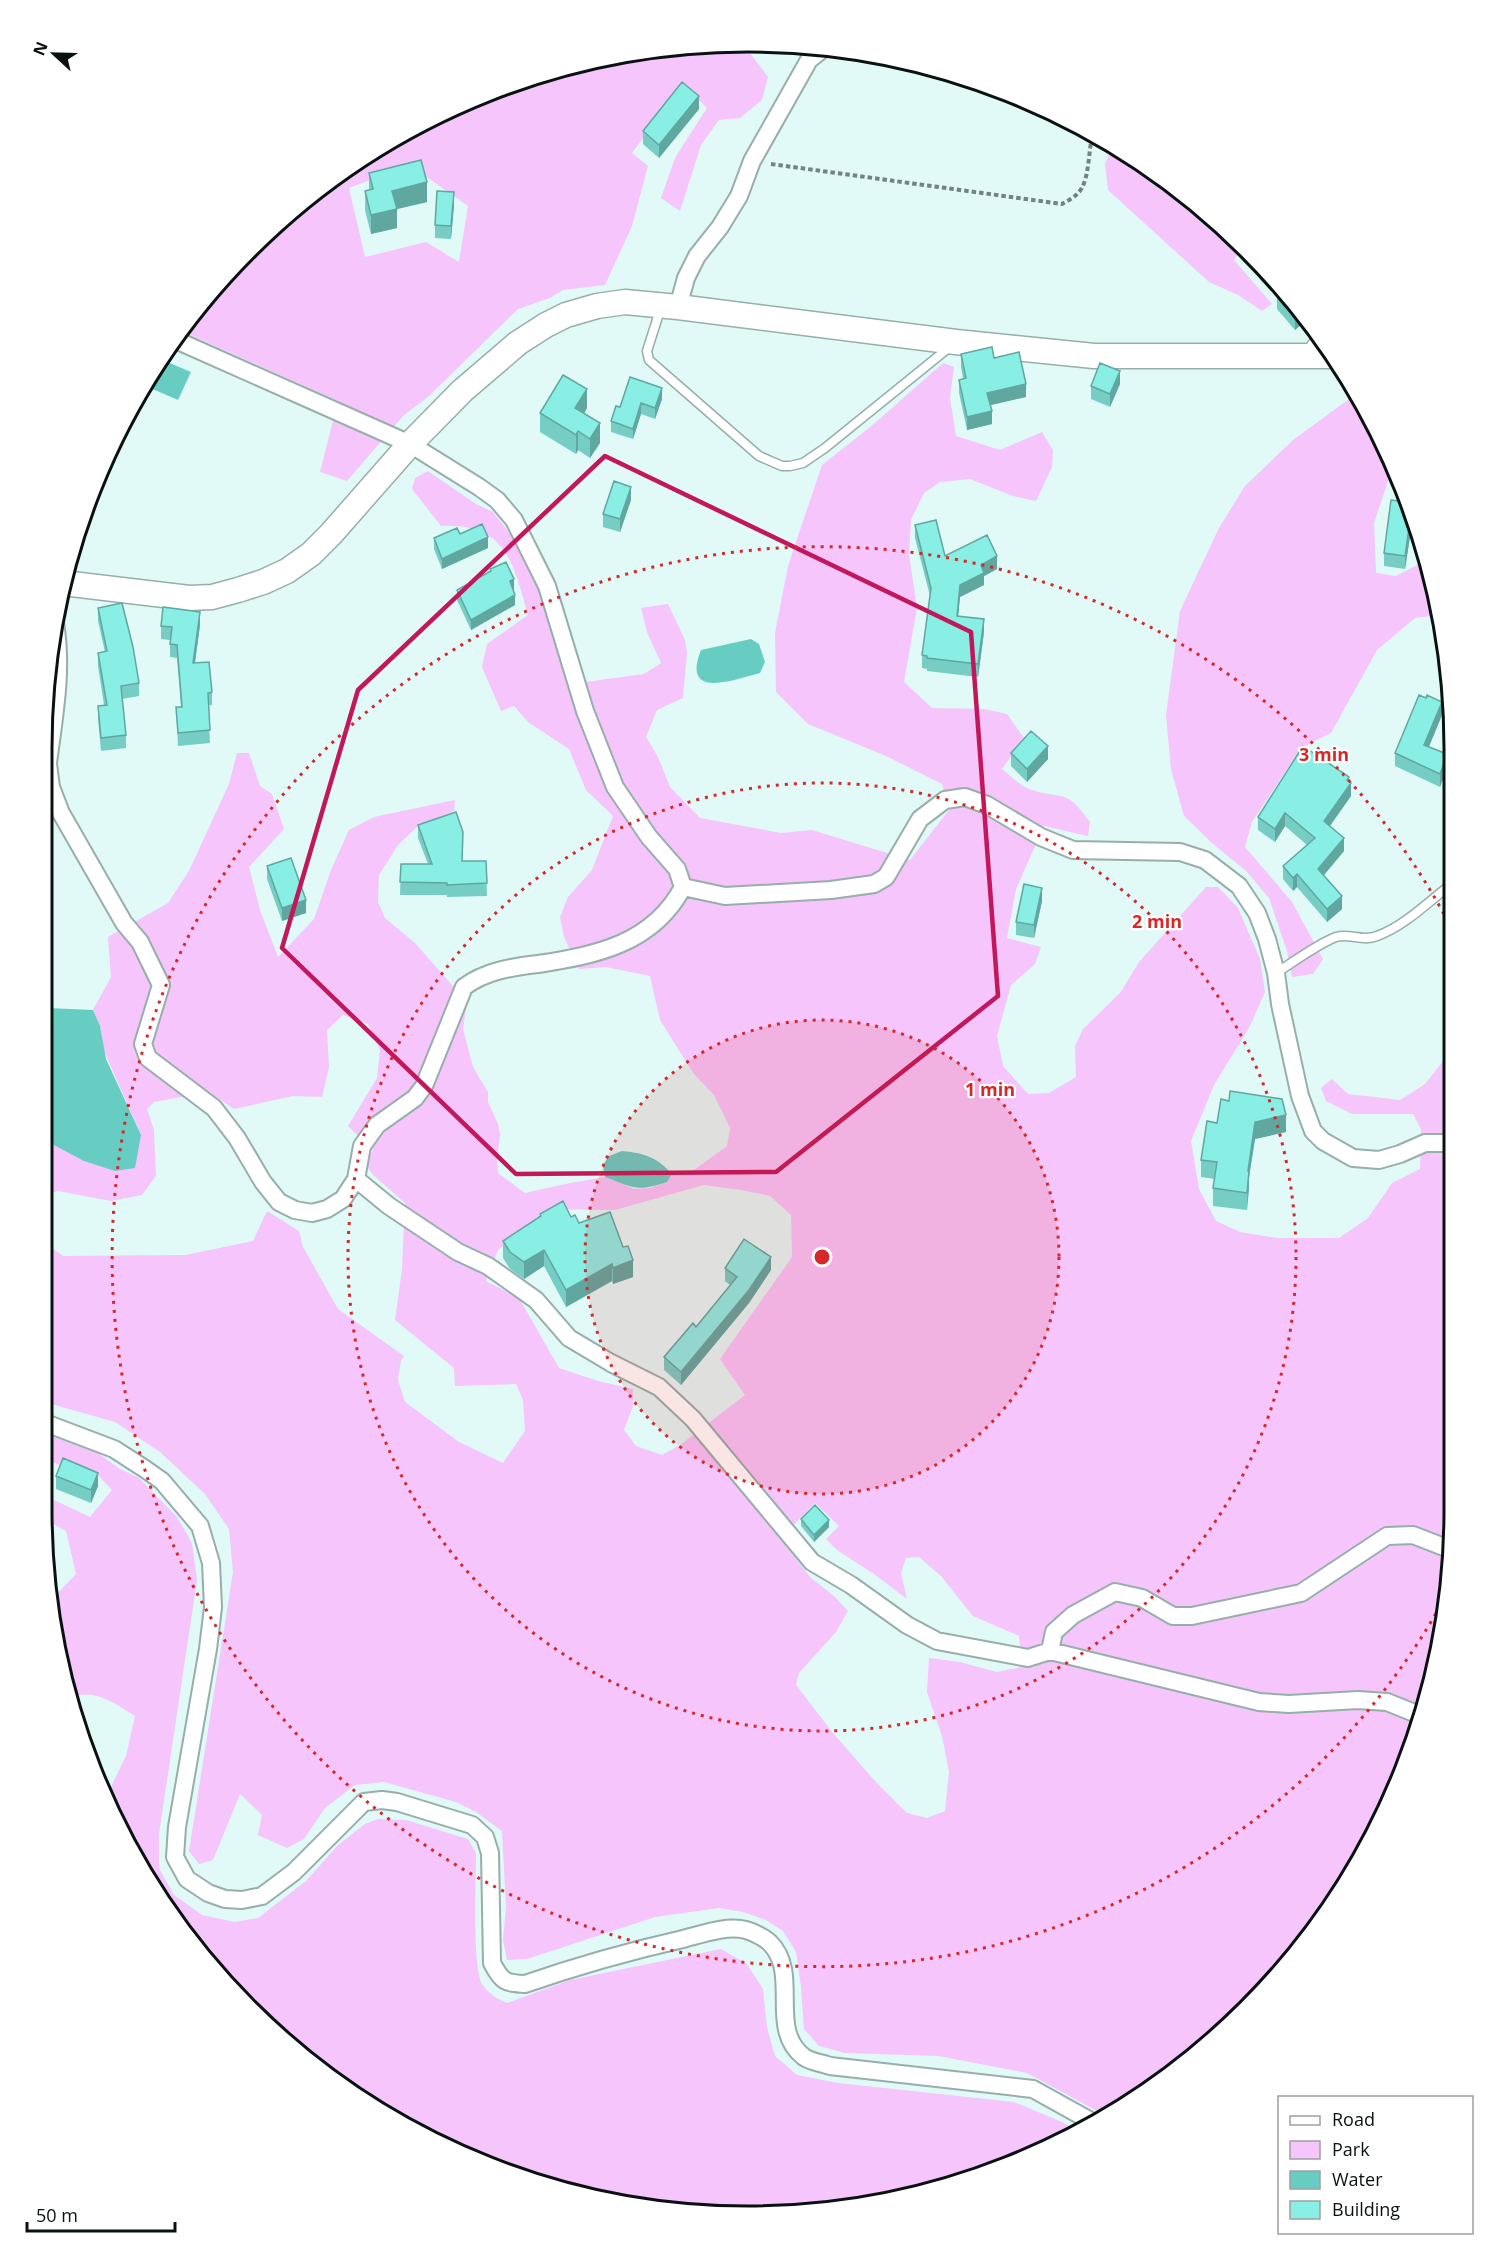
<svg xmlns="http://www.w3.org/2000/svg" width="1497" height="2258" font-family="'Open Sans',sans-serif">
<rect width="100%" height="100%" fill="#e1faf7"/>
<path fill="#f5c5fc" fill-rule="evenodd" d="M 703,43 L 744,45 L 768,77 L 762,100 L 740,118 L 719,120 L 701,145 L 680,211 L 661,198 L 675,158 L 707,108 L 683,84 L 632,153 L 648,166 L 632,226 L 605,285 L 563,290 L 550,298 L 518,309 L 429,396 L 403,416 L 347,481 L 320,472 L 338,401 L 184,332 L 218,282 L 319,188 L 436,115 L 566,66 ZM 410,165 L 468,206 L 459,262 L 426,242 L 365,257 L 349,188 Z
M 1113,144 L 1215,218 L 1243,247 L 1234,260 L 1272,304 L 1262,311 L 1238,295 L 1209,282 L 1108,190 L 1105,164 Z
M 943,363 L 954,367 L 950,398 L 956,436 L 1000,450 L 1042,432 L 1053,450 L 1052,467 L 1036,501 L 1013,496 L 970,479 L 940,482 L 924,493 L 911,520 L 909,554 L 917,608 L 904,682 L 932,708 L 984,709 L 1007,714 L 1024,738 L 1002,769 C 1010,775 1020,786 1029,789 C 1064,801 1064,786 1090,822 L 1088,836 L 1044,826 L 1016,889 L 1007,938 L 1041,947 L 1035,964 L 1011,985 L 997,1036 L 1003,1066 L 1028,1094 L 1049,1093 L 1076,1077 L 1075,1046 L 1083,1029 L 1121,992 L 1139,962 L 1206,887 L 1218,887 L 1238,908 L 1260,959 L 1265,992 L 1249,1028 L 1214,1085 L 1191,1141 L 1199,1189 L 1216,1221 L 1240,1232 L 1277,1238 L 1339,1238 L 1368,1218 L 1392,1183 L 1420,1169 L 1421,1129 L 1413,1114 L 1352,1114 L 1326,1101 L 1321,1088 L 1332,1079 L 1348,1094 L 1400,1100 L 1425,1084 L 1452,1050 L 1451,1183 L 1444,1188 L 1451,1205 L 1449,1602 L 1418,1736 L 1382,1822 L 1279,1976 L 1179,2070 L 1108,2117 L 1027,2073 L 939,2056 L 845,2053 L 819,2046 L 804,2029 L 801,1987 L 796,1952 L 783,1931 L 766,1920 L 743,1912 L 719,1908 L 655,1917 L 527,1959 L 507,1960 L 503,1940 L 506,1907 L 502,1831 L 476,1812 L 456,1802 L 384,1782 L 355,1785 L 325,1808 L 304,1839 L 287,1848 L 258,1835 L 262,1815 L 240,1794 L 213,1860 L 199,1864 L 189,1851 L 233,1572 L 229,1529 L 205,1494 L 160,1452 L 115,1422 L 48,1403 L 48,1245 L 63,1256 L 186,1255 L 253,1241 L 267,1211 L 299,1231 L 303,1247 L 338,1309 L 404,1356 L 401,1360 L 398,1380 L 405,1402 L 459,1442 L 503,1463 L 525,1431 L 523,1400 L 516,1384 L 455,1386 L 454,1368 L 395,1320 L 402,1269 L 405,1203 L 372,1174 L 365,1163 L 373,1150 L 348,1126 L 377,1078 L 380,1050 L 368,1024 L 343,1015 L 327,1030 L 329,1067 L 322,1097 L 293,1096 L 234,1109 L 209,1092 L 154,1102 L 147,1109 L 154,1130 L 156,1176 L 142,1195 L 111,1201 L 58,1191 L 48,1194 L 48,1133 L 52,1144 L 141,1135 L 104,1051 L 100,1026 L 93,1010 L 111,977 L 108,937 L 168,903 L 189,871 L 229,784 L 237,753 L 249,753 L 260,786 L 272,794 L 284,829 L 249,867 L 260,910 L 278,957 L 314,919 L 331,870 L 349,830 L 374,817 L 455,800 L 454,811 L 416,828 L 398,845 L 379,875 L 378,902 L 385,918 L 415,943 L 467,1002 L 463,1029 L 473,1067 L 488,1092 L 488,1102 L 498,1124 L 500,1135 L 497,1160 L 498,1173 L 525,1193 L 570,1183 L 605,1177 L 634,1189 L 650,1188 L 667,1182 L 672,1174 L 694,1170 L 727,1146 L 730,1128 L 714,1095 L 694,1074 L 660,1020 L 650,976 L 606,967 L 579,969 L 564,937 L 560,917 L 568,897 L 592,870 L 613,816 L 586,790 L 569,749 L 528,722 L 514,706 L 501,711 L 482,667 L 487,644 L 528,615 C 513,562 506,523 441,526 L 412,489 L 415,478 L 428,471 L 476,504 L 493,512 L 508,531 L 537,577 L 571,684 L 644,674 L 661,663 L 647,632 L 641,608 L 668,604 L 685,640 L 687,653 L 683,698 L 657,710 L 646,737 L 658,757 L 670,787 L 700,818 L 781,833 L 812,830 L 910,860 L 949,810 L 942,784 L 886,756 L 808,724 L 776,692 L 775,633 L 788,566 L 822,465 L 875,423 ZM 704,1185 L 741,1190 L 770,1196 L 791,1215 L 792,1257 L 720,1359 L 745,1395 L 680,1445 L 662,1455 L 636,1446 L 624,1430 L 633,1406 L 633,1389 L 598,1381 L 559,1368 L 519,1298 L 486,1281 L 498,1250 L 552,1209 L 615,1210 ZM 815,1503 L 839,1526 L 826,1539 L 837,1550 L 874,1574 L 907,1599 L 901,1573 L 906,1558 L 919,1557 L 941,1576 L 973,1616 L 1019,1636 L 1022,1667 L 997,1672 L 960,1662 L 929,1658 L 927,1692 L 942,1736 L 949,1772 L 945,1811 L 927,1818 L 907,1813 L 874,1780 L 833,1733 L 796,1685 L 799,1673 L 836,1632 L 848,1611 L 834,1596 L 811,1578 L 780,1539 Z
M 1356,394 L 1382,436 L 1393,466 L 1374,523 L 1376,573 L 1396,576 L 1428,559 L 1439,615 L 1415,618 L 1377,650 L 1331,733 L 1301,748 L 1252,822 L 1245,847 L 1292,902 L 1323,959 L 1313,974 L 1292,977 L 1287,951 L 1269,898 L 1246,871 L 1212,843 L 1184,816 L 1171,769 L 1166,715 L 1180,611 L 1219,528 L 1245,486 L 1293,440 Z
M 48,1435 L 98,1453 L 120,1469 L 139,1478 L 177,1517 L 192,1543 L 197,1580 L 159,1834 L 159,1868 L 174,1895 L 202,1915 L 235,1922 L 258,1918 L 306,1881 L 338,1845 L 365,1824 L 378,1819 L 406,1820 L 468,1839 L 476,1853 C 476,1878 472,1966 482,1984 C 489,1994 496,1998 507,2003 L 570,1980 L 721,1949 L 747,1964 L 763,1989 L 767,2027 L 775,2056 L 797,2075 L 838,2083 L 1014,2102 L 1062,2122 L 1078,2131 L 931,2192 L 795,2214 L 703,2215 L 610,2202 L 478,2162 L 318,2070 L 249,2009 L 161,1902 L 108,1793 L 126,1756 L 135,1716 C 116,1704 93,1687 70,1698 L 48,1603 L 76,1574 L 66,1531 L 48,1521 L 48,1503 L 54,1500 L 90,1517 L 112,1490 L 99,1476 L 72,1470 L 48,1460 Z"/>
<path fill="#67cdc3" d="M 165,361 L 191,372 L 178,400 L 148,387 Z
M 751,639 L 759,644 L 765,662 L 760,673 C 733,680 681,700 701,650 Z
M 48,1008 L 93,1010 L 100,1026 L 106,1059 L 141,1135 L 135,1168 L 115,1171 L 84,1161 L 52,1144 L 48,1133 Z
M 622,1151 C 644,1153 657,1157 672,1174 L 667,1182 C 637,1192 633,1188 605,1177 L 603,1165 L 609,1156 Z"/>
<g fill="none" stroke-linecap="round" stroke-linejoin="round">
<g stroke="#97aeab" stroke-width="11">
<path id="lane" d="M 661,307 L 647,351 L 649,360 L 759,456 L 782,466 L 790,466 L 803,463 L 825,448 L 951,346
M 1306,352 L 1319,335
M 1276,973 C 1292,963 1319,943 1336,937 C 1350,933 1363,942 1377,936 C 1405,926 1429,901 1453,883"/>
</g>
<g stroke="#97aeab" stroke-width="20">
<path id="street" d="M 678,307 L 686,278 L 697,256 L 720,227 L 739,196 L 752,161 L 809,60 L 824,48
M 48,763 C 54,716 63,670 55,623
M 48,764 L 51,787 L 61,813 L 124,923 L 140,942 L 161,985 L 143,1044 L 148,1058 L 214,1108 L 237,1138 L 263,1182 L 279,1202 L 295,1210 L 312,1213 L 327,1209 L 343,1199 L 356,1179 L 362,1146 L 377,1125 L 415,1098 L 424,1086 L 464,987 C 485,971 512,967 538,964 C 596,955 653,944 683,887 L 677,869 L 649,837 L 615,787 L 585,711 L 547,586 L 514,520 L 497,500 L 479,487 L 410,444 L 178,341
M 683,887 L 725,896 L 831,890 L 874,884 L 886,877 L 920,819 L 945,800 L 965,797 L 987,805 L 1041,837 L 1073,850 L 1180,852 L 1205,860 L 1239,886 L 1257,913 L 1267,939 L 1276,973 L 1280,1004 L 1300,1096 L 1313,1131 L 1323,1141 L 1353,1158 L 1379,1160 L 1400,1154 L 1425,1143 L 1451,1143
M 356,1179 L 389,1206 L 458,1252 L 488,1266 L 536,1300 L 569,1338 L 611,1363 L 659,1387 L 693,1419 L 812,1562 L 851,1585 L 907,1625 L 937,1641 L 1028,1658 L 1050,1651 L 1259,1702 L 1289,1704 L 1358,1700 L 1387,1702 L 1422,1716
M 48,1424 L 114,1449 L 145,1469 L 162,1481 L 200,1526 L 211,1563 L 213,1607 L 208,1649 L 177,1827 L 175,1857 L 187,1879 L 208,1893 L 225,1899 L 242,1900 L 262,1896 L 294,1872 L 364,1802 L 382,1800 L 397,1802 L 472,1825 L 485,1837 L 490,1853 L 492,1963 C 502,1982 505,1983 525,1984 C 577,1966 630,1951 683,1939 C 702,1934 727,1925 746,1930 C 753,1932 765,1938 770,1943 C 801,1974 767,2029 804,2057 C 811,2062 822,2063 830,2066 L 1033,2089 L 1096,2124
M 1050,1651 L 1054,1632 L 1073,1615 L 1115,1592 L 1142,1598 L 1173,1616 L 1192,1616 L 1301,1593 L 1387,1536 L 1413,1535 L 1449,1549"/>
</g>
<g stroke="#97aeab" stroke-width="27">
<path id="secondary" d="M 63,583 L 189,598 L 212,597 L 238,590 L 263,582 L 287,571 L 311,554 L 331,534 L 410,444 L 462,391 L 518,343 L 546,325 L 566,315 L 597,306 L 625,302 L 678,307 L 956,342 L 1094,356 L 1333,356"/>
</g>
<path stroke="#728381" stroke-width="4" stroke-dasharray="4.5 3" stroke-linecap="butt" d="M 771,164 L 1062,204 C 1067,201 1074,198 1078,193 C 1090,182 1088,149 1093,133"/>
<use href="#lane" stroke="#fff" stroke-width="8"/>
<use href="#street" stroke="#fff" stroke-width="16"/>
<use href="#secondary" stroke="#fff" stroke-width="24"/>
</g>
<path fill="#76cdc4" d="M 699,109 L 659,158 L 643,144 L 643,131 Z
M 369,173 L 427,202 L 397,209 L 397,228 L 371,234 L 365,210 L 365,191 L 369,190 Z
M 454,205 L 451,239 L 435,238 L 435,225 Z
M 1269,275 L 1309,318 L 1295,330 L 1277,309 L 1277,297 L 1269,287 Z
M 961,354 L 994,358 L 1026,397 L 990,405 L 992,424 L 967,430 L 959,393 L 959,380 L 963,379 L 961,367 Z
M 1120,384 L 1110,407 L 1091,399 L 1091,386 Z
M 662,399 L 655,419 L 641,414 L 633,439 L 611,432 L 611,421 L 620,407 Z
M 587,408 L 584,414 L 600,443 L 590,458 L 578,450 L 576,454 L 540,432 L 540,413 Z
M 1403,491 L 1413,517 L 1405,569 L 1384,566 L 1384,553 L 1403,501 Z
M 631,500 L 620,532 L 603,527 L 603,514 Z
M 915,525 L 945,556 L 997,569 L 984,576 L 984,585 L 960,597 L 958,616 L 984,632 L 978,677 L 927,671 L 927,669 L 922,668 L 922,655 L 930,596 L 915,538 Z
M 460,534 L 488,548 L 442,569 L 434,549 L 434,538 Z
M 490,569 L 514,589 L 513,590 L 515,605 L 471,630 L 457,600 L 457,590 L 490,572 Z
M 98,608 L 139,683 L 139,696 L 122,699 L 126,735 L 126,748 L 101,751 L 98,719 L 98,706 L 104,705 L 98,666 L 98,653 L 105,652 L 98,621 Z
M 200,625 L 195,663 L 212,692 L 212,705 L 208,705 L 210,743 L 178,746 L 176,707 L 181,707 L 177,658 L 170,657 L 170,640 L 161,639 L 161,626 Z
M 1442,715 L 1429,747 L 1447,767 L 1440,787 L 1395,766 L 1395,753 Z
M 1011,753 L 1048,759 L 1027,782 L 1011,766 Z
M 1349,781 L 1351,796 L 1330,826 L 1344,851 L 1324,875 L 1342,909 L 1327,922 L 1297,887 L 1293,891 L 1283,879 L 1283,866 L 1307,845 L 1285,826 L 1275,842 L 1258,830 L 1258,817 Z
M 418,825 L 462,861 L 486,861 L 487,896 L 447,897 L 447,895 L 400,895 L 401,864 L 428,864 L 418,838 Z
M 267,866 L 306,913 L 282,921 L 267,879 Z
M 1042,901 L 1034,938 L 1016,935 L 1016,922 Z
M 1207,1121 L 1286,1132 L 1255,1139 L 1249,1177 L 1249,1188 L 1247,1210 L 1213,1206 L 1213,1188 L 1215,1179 L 1201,1177 L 1201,1160 Z
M 540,1214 L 571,1217 L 579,1223 L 633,1277 L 613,1284 L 612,1281 L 566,1307 L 544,1266 L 524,1279 L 510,1269 L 503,1258 L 503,1241 L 540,1216 Z
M 725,1268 L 771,1270 L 749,1303 L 681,1385 L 664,1370 L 664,1357 L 696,1327 L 730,1285 L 725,1281 Z
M 56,1476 L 98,1486 L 91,1503 L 56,1489 Z
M 801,1519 L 829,1527 L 814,1542 L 801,1526 Z"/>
<path fill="#60a7a0" d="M 699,96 L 699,109 L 659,158 L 659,145 Z
M 427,182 L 427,202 L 397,209 L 397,228 L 371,234 L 371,215 L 392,191 Z
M 454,192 L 454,205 L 451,239 L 451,226 Z
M 1302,311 L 1309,318 L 1295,330 L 1295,317 Z
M 1120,371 L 1120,384 L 1110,407 L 1110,394 Z
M 1026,384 L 1026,397 L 987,406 L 987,393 Z
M 662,388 L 662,399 L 655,419 L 655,408 Z
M 587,389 L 587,408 L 575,428 L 575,408 Z
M 641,403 L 641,414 L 633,439 L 633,429 Z
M 992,411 L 992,424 L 967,430 L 967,417 Z
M 600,423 L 600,443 L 590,458 L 590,439 Z
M 578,431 L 578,450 L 576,454 L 576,435 Z
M 631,487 L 631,500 L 620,532 L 620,519 Z
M 1411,513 L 1413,517 L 1405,569 L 1405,556 Z
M 488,537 L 488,548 L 442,569 L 442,559 Z
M 997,556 L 997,569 L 984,576 L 984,585 L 960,597 L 957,629 L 957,616 L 960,585 L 981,565 Z
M 514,579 L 514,589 L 510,591 L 510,581 Z
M 515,595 L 515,605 L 471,630 L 471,620 Z
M 200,612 L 200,625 L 193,676 L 193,663 Z
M 984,619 L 984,632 L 978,677 L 978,664 Z
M 1442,702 L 1442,715 L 1424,758 L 1424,745 Z
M 1048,746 L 1048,759 L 1027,782 L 1027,769 Z
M 1447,754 L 1447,767 L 1440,787 L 1440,774 Z
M 1349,777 L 1349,786 L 1351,783 L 1351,796 L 1324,834 L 1324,821 Z
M 1285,813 L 1285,826 L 1275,842 L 1275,829 Z
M 1344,838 L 1344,851 L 1318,882 L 1318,869 Z
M 1297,874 L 1297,887 L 1293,891 L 1293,878 Z
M 1042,888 L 1042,901 L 1034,938 L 1034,925 Z
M 1342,896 L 1342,909 L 1327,922 L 1327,909 Z
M 306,900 L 306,913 L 282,921 L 282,908 Z
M 1286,1115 L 1286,1132 L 1255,1139 L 1249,1177 L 1249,1188 L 1247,1210 L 1248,1171 L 1255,1122 Z
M 544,1250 L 544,1266 L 524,1279 L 524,1262 Z
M 771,1257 L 771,1270 L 749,1303 L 681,1385 L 681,1372 Z
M 633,1260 L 633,1277 L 613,1284 L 613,1268 Z
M 612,1264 L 612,1281 L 566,1307 L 566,1290 Z
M 98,1473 L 98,1486 L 91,1503 L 91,1490 Z
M 829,1520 L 829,1527 L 814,1542 L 814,1535 Z"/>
<path fill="#89eee4" stroke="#60a7a0" stroke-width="1.5" d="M 682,82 L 699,96 L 659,145 L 643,131 Z
M 421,160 L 427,182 L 392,191 L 397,209 L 371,215 L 365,191 L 373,189 L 369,173 Z
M 437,191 L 454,192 L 451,226 L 435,225 Z
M 1278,285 L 1302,311 L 1295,317 L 1277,296 L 1283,291 Z
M 992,347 L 994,358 L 1019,352 L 1026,384 L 987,393 L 992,411 L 967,417 L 959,380 L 966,378 L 961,354 Z
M 1100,363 L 1120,371 L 1110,394 L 1091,386 Z
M 563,375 L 587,389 L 575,408 L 600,423 L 590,439 L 578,431 L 576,435 L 540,413 Z
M 630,377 L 662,388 L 655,408 L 641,403 L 633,429 L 611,421 L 616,406 L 620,407 Z
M 614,481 L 631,487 L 620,519 L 603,514 Z
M 1391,500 L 1407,502 L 1411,513 L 1405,556 L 1384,553 Z
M 936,520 L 945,556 L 987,535 L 997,556 L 981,565 L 984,573 L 960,585 L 957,616 L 984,619 L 978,664 L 927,658 L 927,656 L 922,655 L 931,588 L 915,525 Z
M 482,524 L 488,537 L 442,559 L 434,538 L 457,528 L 460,534 Z
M 506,562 L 514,579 L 510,581 L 515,595 L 471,620 L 457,590 L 491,571 L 490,569 Z
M 122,603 L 133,647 L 139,683 L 121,686 L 126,735 L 101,738 L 98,706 L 107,705 L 98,653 L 107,651 L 98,608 Z
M 163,607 L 200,612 L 193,663 L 209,662 L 212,692 L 208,693 L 210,730 L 178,733 L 176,707 L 182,707 L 177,645 L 170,644 L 172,627 L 161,626 Z
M 1419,695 L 1426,698 L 1427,695 L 1442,702 L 1424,745 L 1447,754 L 1440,774 L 1395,753 Z
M 1031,731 L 1048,746 L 1027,769 L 1011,753 Z
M 1303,746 L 1349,777 L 1347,780 L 1351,783 L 1324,821 L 1344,838 L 1318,869 L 1342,896 L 1327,909 L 1297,874 L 1293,878 L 1283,866 L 1315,838 L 1285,813 L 1275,829 L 1258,817 Z
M 456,812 L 463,832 L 462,861 L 486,861 L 487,883 L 447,885 L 447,883 L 400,882 L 401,864 L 432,864 L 418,825 Z
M 291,858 L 306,900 L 282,908 L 267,866 Z
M 1024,884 L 1042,888 L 1034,925 L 1016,922 Z
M 1230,1091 L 1282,1099 L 1286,1115 L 1255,1122 L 1248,1171 L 1249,1171 L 1247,1193 L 1213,1188 L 1217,1162 L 1201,1160 L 1207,1121 L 1217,1123 L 1221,1099 L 1229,1101 Z
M 563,1201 L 571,1217 L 575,1215 L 579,1223 L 610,1212 L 623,1247 L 628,1246 L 633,1260 L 613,1268 L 612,1264 L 566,1290 L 544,1250 L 524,1262 L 510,1252 L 503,1241 L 541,1216 L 540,1214 Z
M 744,1239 L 771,1257 L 749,1290 L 681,1372 L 664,1357 L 693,1323 L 696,1327 L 737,1277 L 725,1268 Z
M 63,1458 L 98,1473 L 91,1490 L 56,1476 Z
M 815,1505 L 829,1520 L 814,1535 L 801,1519 Z"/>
<path fill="none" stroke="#c2185b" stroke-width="4.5" stroke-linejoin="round" d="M 605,456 L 971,632 L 998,996 L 776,1172 L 516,1174 L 282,948 L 358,690 Z"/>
<circle cx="822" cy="1257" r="237" fill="#d62828" fill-opacity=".12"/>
<g fill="none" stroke="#d62828" stroke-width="3" stroke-dasharray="3 6">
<circle cx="822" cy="1257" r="237"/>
<circle cx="822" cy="1257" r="474"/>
<path d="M1449 1590A710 710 0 1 1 1452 929"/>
</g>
<path d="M0 0H1497V2258H0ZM748 52H748A696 696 0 0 1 1444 748V1510A696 696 0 0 1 748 2206H748A696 696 0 0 1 52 1510V748A696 696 0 0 1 748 52Z" fill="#fff" fill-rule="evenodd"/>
<path fill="none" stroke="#0a1211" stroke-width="3" d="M748 52H748A696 696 0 0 1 1444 748V1510A696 696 0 0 1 748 2206H748A696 696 0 0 1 52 1510V748A696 696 0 0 1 748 52Z"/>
<circle cx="822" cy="1257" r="9" fill="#d62828" stroke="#fff" stroke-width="3"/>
<g font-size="18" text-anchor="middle" font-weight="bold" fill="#d62828" stroke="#fff" stroke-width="4.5" stroke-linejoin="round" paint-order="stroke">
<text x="1324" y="761">3 min</text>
<text x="1157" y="928">2 min</text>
<text x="990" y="1096">1 min</text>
</g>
<rect x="1278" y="2096" width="195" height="138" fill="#ffffff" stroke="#9da0a0" stroke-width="1.5"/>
<rect x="1290" y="2116" width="30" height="9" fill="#ffffff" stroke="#9da0a0" stroke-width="1.5"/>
<text x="1332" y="2126" font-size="18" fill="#0a1211">Road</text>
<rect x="1290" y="2141" width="30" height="18" fill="#f5c5fc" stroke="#9da0a0" stroke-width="1.5"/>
<text x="1332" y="2156" font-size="18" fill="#0a1211">Park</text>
<rect x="1290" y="2171" width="30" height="18" fill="#67cdc3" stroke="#9da0a0" stroke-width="1.5"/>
<text x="1332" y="2186" font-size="18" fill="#0a1211">Water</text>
<rect x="1290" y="2201" width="30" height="18" fill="#89eee4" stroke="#9da0a0" stroke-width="1.5"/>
<text x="1332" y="2216" font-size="18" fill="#0a1211">Building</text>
<g transform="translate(54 54) rotate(292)" stroke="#ffffff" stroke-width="4.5" paint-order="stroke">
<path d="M0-4.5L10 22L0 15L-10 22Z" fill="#0a1211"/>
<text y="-9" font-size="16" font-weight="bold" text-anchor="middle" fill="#0a1211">N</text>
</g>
<path d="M27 2222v9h148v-9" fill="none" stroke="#0a1211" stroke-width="3"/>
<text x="36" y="2222" font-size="18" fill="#0a1211" stroke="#ffffff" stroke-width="4.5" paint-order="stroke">50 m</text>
</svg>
